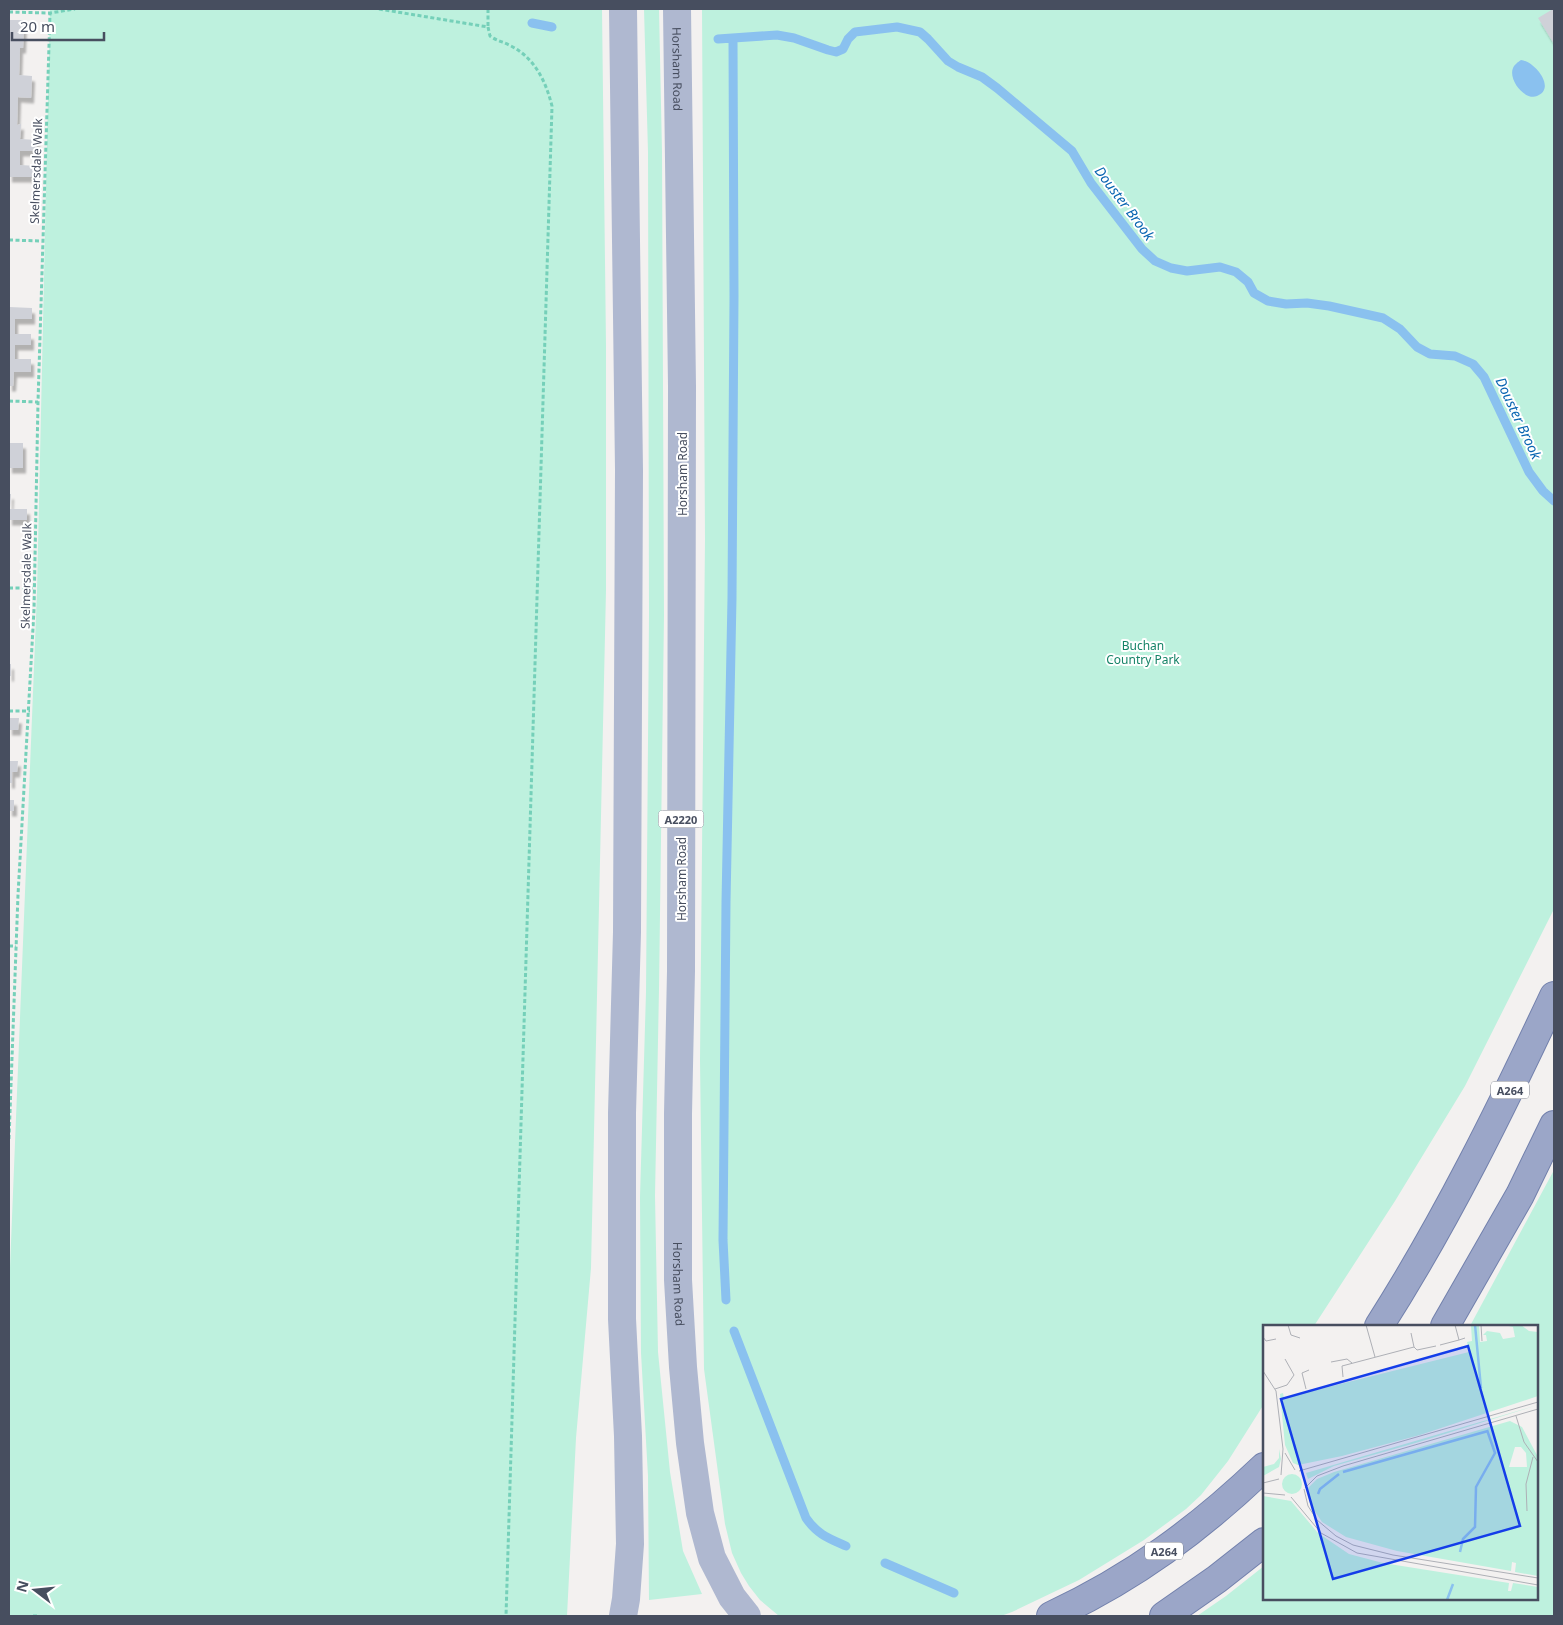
<svg xmlns="http://www.w3.org/2000/svg" width="1563" height="1625" font-family="'Noto Sans',sans-serif">
<defs>
<filter id="shadow"><feDropShadow dx="3" dy="5.5" stdDeviation="1" flood-color="#0004"/></filter>
</defs>
<rect width="100%" height="100%" fill="#f3f1f0"/>
<path fill="#bef1de" d="M 50,9 L 602,9 L 606,346 L 606,590 L 591,1268 L 576,1438 L 567,1616 L 9,1616 L 9,1293 L 37,592 Z
M 644,9 L 659,9 L 662,152 L 664,615 L 659,989 L 655,1196 L 658,1352 L 670,1472 L 683,1551 L 702,1594 L 649,1600 L 648,1476 L 641,1353 L 640,1197 L 646,992 L 649,615 L 648,152 Z
M 702,9 L 1554,9 L 1554,909 L 1465,1086 L 1395,1201 L 1314,1326 L 1264,1326 L 1264,1404 L 1228,1461 L 1201,1495 L 1186,1509 L 1144,1540 L 1079,1580 L 1012,1612 L 1001,1616 L 779,1616 L 760,1600 L 749,1586 L 741,1573 L 732,1553 L 725,1524 L 704,1369 L 700,1060 L 705,539 Z
M 1554,1170 L 1554,1616 L 1197,1616 L 1226,1596 L 1264,1566 L 1264,1599 L 1537,1599 L 1537,1326 L 1470,1326 Z"/>
<path fill="#8ac1ef" d="M 1521,60 C 1534,61 1557,88 1537,96 C 1525,101 1508,80 1513,68 C 1514,65 1518,62 1521,60 Z"/>
<g fill="none" stroke-linecap="round" stroke-linejoin="round">
<path stroke="#8ac1ef" stroke-width="9" d="M 532,23 L 552,27
M 718,39 L 777,35 L 794,38 L 828,50 L 836,52 L 843,49 L 848,39 L 855,32 L 897,27 L 920,32 L 928,39 L 948,61 L 958,67 L 982,77 L 997,88 L 1072,151 L 1091,183 L 1142,249 L 1155,261 L 1171,268 L 1187,271 L 1220,267 L 1236,272 L 1248,282 L 1254,293 L 1268,301 L 1286,304 L 1307,303 L 1329,306 L 1383,318 L 1400,329 L 1417,347 L 1430,354 L 1455,356 L 1473,364 L 1484,377 L 1529,472 L 1543,491 L 1554,501
M 726,1300 L 723,1240 L 726,902 L 732,598 L 734,296 L 733,38
M 734,1331 L 806,1518 C 817,1534 828,1538 846,1546
M 885,1563 L 954,1593"/>
</g>
<path fill="#cfd1d8" filter="url(#shadow)" d="M 1553,9 L 1554,9 L 1554,44 L 1538,18 Z
M 9,20 L 24,20 L 23,48 L 20,48 L 19,75 L 32,76 L 31,98 L 18,97 L 17,125 L 21,124 L 20,139 L 37,140 L 37,151 L 20,151 L 20,165 L 37,166 L 36,177 L 9,177 Z
M 9,307 L 32,308 L 32,319 L 15,319 L 15,334 L 31,334 L 31,345 L 15,345 L 15,359 L 31,359 L 31,372 L 14,372 L 13,386 L 9,386 Z
M 9,443 L 23,443 L 23,468 L 9,468 Z
M 9,494 L 11,494 L 10,509 L 27,509 L 27,520 L 9,520 Z
M 9,664 L 11,664 L 11,676 L 9,676 Z
M 9,718 L 19,718 L 18,730 L 9,730 Z
M 9,761 L 18,761 L 17,772 L 12,772 L 12,783 L 9,783 Z
M 9,800 L 14,800 L 14,811 L 9,811 Z"/>
<g fill="none" stroke-linecap="round" stroke-linejoin="round">
<g stroke="#7280ac" stroke-width="30">
<path id="trunk" d="M 1379,1326 C 1446,1221 1501,1109 1554,996
M 1445,1326 L 1520,1195 L 1554,1125
M 1051,1616 C 1133,1578 1199,1529 1264,1467
M 1164,1616 L 1217,1579 L 1264,1542"/>
</g>
<path stroke="#75d0b9" stroke-width="3" stroke-dasharray="4 2.5" stroke-linecap="butt" d="M 379,9 L 488,27 L 490,36 C 497,41 504,42 511,46 C 535,58 546,82 552,106 L 506,1616
M 488,9 L 488,27
M 9,12 L 50,13 L 75,9
M 9,240 L 42,241
M 9,401 L 38,402
M 9,588 L 34,588
M 9,711 L 30,711
M 9,946 L 16,946
M 9,1139 L 18,895 L 34,610 L 38,402 L 50,13
M 33,1616 L 37,1616"/>
<g stroke="#afb8d0" stroke-width="28">
<path id="s1" d="M 677,9 L 682,386 L 681,971 L 678,1114 L 678,1280 L 683,1367 L 690,1443 L 700,1513 L 712,1558 L 732,1597 L 747,1616"/>
<path d="M 623,1616 L 626,1599 L 630,1544 L 628,1436 L 622,1319 L 622,1113 L 627,932 L 629,470 L 623,9"/>
</g>
<use href="#trunk" stroke="#9ba6c8" stroke-width="28"/>
</g>
<g text-anchor="middle" dominant-baseline="central" stroke-width="4" stroke-linejoin="round" paint-order="stroke">
<g fill="#fff" stroke="#7e838f" stroke-width="1">
<rect x="658.5" y="810.5" width="45" height="17" rx="4"/>
<rect x="1491" y="1081.5" width="38" height="17" rx="4"/>
<rect x="1145" y="1542.5" width="38" height="17" rx="4"/>
</g>
<g font-size="11" font-weight="bold" fill="#474e5f">
<text x="681" y="819">A2220</text>
<text x="1510" y="1090">A264</text>
<text x="1164" y="1551">A264</text>
</g>
<g font-size="12" fill="#474e5f" stroke="#fff">
<text stroke="none"><textPath href="#s1" startOffset="60">Horsham Road</textPath></text>
<text transform="translate(36 171) rotate(-88)">Skelmersdale Walk</text>
<text transform="translate(682 474) rotate(-90)">Horsham Road</text>
<text transform="translate(26 576) rotate(-89)">Skelmersdale Walk</text>
<text transform="translate(681 879) rotate(-90)">Horsham Road</text>
<text stroke="none"><textPath href="#s1" startOffset="1275">Horsham Road</textPath></text>
</g>
<g font-size="12" fill="#158367" stroke="#fff">
<text x="1143" y="645">Buchan<tspan x="1143" dy="14">Country Park</tspan></text>
</g>
<g font-size="14" font-style="italic" fill="#0865b1" stroke="#fff">
<text transform="translate(1125 203) rotate(53)">Douster Brook</text>
<text transform="translate(1519 418) rotate(65)">Douster Brook</text>
</g>
</g>
<g transform="translate(1263 1325)">
<rect width="275" height="275" fill="#f3f1f0"/>
<path d="M 208,0 L 216,0 L 217,17 L 224,16 L 223,10 L 220,10 L 224,6 L 237,8 L 240,14 L 252,12 L 250,2 L 241,0 L 258,0 L 266,6 L 275,7 L 275,71 L 157,110 L 79,131 L 35,140 L 30,138 L 22,120 L 17,69 L 20,68 L 21,73 L 206,27 L 204,17 L 209,16 ZM 275,80 L 156,117 L 71,141 L 45,154 L 43,148 ZM 247,96 L 259,102 L 275,132 L 275,251 L 252,247 L 253,238 L 249,237 L 248,246 L 134,226 L 83,212 L 59,197 L 47,179 L 45,163 L 54,154 L 71,147 ZM 252,122 L 258,122 L 263,128 L 264,142 L 246,142 ZM 16,124 L 18,134 L 16,142 L 0,151 L 0,142 L 11,139 L 16,133 ZM19 159a10 10 0 1 1 20 0a10 10 0 1 1-20 0ZM 0,171 L 28,176 L 55,208 L 86,229 L 120,238 L 246,258 L 245,266 L 248,266 L 250,258 L 275,262 L 275,275 L 0,275 Z" fill="#bef1de" fill-rule="evenodd"/>
<path fill="none" stroke="#8ac1ef" stroke-width="2.5" d="M 212,0 L 218,63M 80,147 L 225,106M 55,169 L 57,164 L 76,149M 197,227 L 200,214 L 212,202 L 213,162 L 232,128 L 224,105M 184,275 L 190,259"/>
<path fill="none" stroke="#aeb0b6" stroke-width="1" d="M 25,0 L 28,10 L 37,13M 103,0 L 112,32M 192,0 L 196,15 L 202,13M 218,0 L 219,16M 0,12 L 3,16 L 13,14M 177,20 L 196,15M 151,22 L 154,25 L 173,21M 68,37 L 84,34 L 89,38M 0,46 L 13,66 L 20,124 L 18,150M 80,52 L 79,41 L 151,22 L 148,8M 12,64 L 24,60 L 31,50 L 22,34M 43,64 L 39,48 L 46,45M 253,91 L 261,117 L 275,137M 22,128 L 32,145M 36,146 L 275,77M 0,158 L 16,154M 42,163 L 54,151 L 80,141 L 275,84M 41,164 L 45,181 L 54,195 L 73,211 L 90,220 L 130,230 L 275,253M 0,168 L 22,170M 28,172 L 58,208 L 94,228 L 275,260M 264,186 L 263,159 L 270,132"/>
<path fill="#143de9" fill-opacity="0.15" stroke="#143de9" stroke-width="2.5" d="M 205,21 L 257,201 L 70,254 L 18,74 Z"/>
<rect width="275" height="275" fill="none" stroke="#474e5f" stroke-width="2.5"/>
</g>
<rect width="1563" height="1625" fill="none" stroke="#474e5f" stroke-width="20"/>
<g transform="translate(35 1590) rotate(286)" stroke="#ffffff" stroke-width="4" paint-order="stroke">
<path d="M0-4L9 19L0 12L-9 19Z" fill="#474e5f"/>
<text y="-8" font-size="14" font-weight="bold" text-anchor="middle" fill="#474e5f">N</text>
</g>
<path d="M12 32v8h92v-8" fill="none" stroke="#474e5f" stroke-width="2.5"/>
<text x="20" y="32" font-size="15" fill="#474e5f" stroke="#ffffff" stroke-width="4" paint-order="stroke">20 m</text>
</svg>
